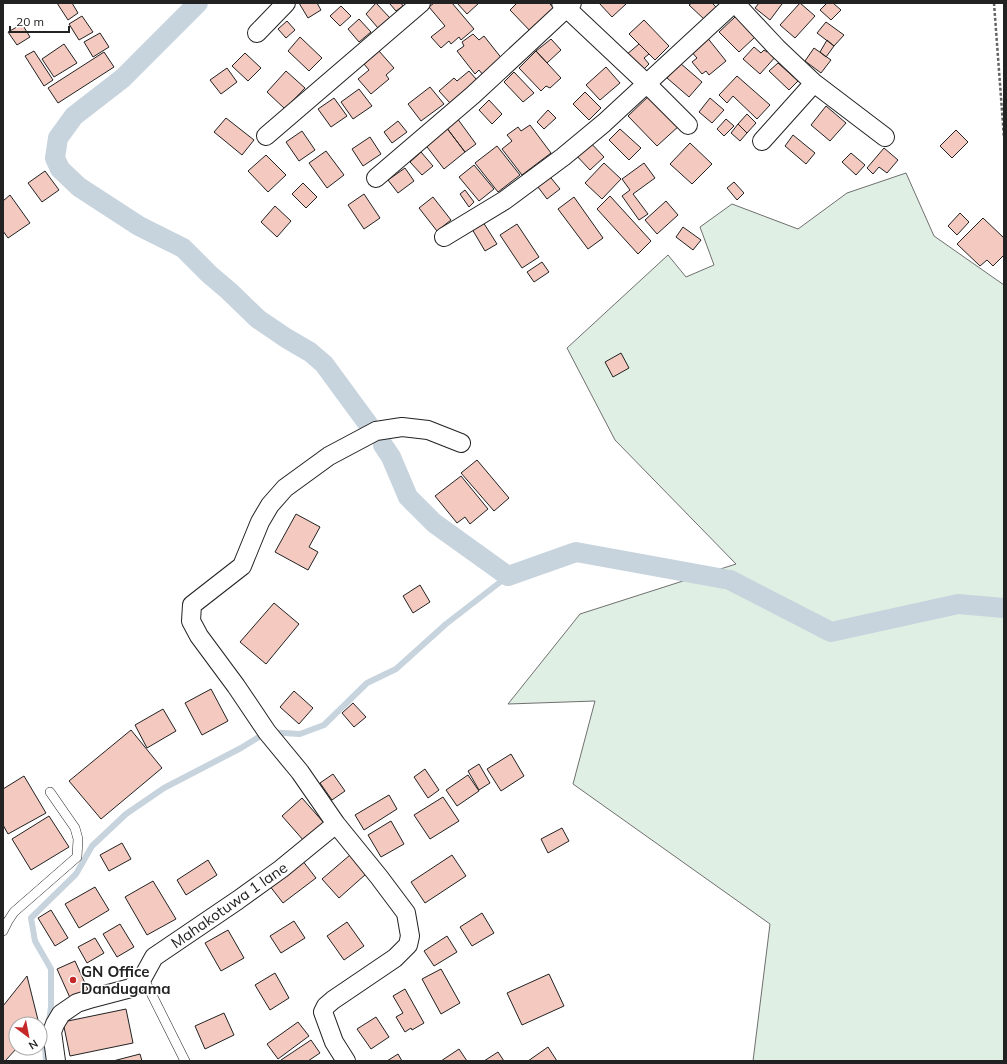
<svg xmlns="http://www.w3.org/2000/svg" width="1007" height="1064" font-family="Mulish,sans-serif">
<rect width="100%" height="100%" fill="#fff"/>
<path fill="#e0efe3" stroke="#6f6f6f" d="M 906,173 L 934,236 L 1004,285 L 1004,1061 L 753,1061 L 770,924 L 573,784 L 595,701 L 508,704 L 580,614 L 736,564 L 615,440 L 567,348 L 668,255 L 686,277 L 714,265 L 700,227 L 732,204 L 798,229 L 847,193 Z"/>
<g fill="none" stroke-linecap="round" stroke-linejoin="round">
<path stroke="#c7d3dd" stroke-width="6" d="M 49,1022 L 51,1007 L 51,969 L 35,941 L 31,918 L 76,874 L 92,846 L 126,814 L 164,788 L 241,748 L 267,732 L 300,734 L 324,725 L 367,683 L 396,669 L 446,624 L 508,576
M 45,1045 L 46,1061"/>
<path stroke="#c7d3dd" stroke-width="20" d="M 198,3 L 123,78 L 74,116 L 58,138 L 55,158 L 60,169 L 79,187 L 139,226 L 183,248 L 209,274 L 229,291 L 258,319 L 286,338 L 310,352 L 324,364 L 368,424
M 383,445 L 391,457 L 408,497 L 434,523 L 508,576 L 576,552 L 730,580 L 831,632 L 958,604 L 1004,608"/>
</g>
<path fill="#f3c9c0" stroke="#222" d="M 57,3 L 72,3 L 78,13 L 68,20 Z
M 299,3 L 317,3 L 321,10 L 308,18 Z
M 376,3 L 390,18 L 378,28 L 366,14 Z
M 391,3 L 401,3 L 403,6 L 396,11 L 390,4 Z
M 434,3 L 452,3 L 474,29 L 461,40 L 459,37 L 451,44 L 449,41 L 441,48 L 431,37 L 445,26 L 429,7 Z
M 457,3 L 479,3 L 467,14 Z
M 517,3 L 551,3 L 550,4 L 556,11 L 533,34 L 510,10 Z
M 599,3 L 624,3 L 626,4 L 612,17 Z
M 692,3 L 712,3 L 717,8 L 705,20 L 689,5 Z
M 759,3 L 781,3 L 782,4 L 770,20 L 755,8 Z
M 800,3 L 815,16 L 795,38 L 780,25 Z
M 827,3 L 833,3 L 841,10 L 831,20 L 820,10 Z
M 341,6 L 351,16 L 340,26 L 330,16 Z
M 82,16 L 93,32 L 79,40 L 69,24 Z
M 735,17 L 755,37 L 739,52 L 719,32 Z
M 359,19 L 371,32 L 359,42 L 348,29 Z
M 644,20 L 669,46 L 655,60 L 629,34 Z
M 287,21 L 295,30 L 286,38 L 278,29 Z
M 826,22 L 844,35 L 834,46 L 817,33 Z
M 22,24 L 30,37 L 17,45 L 8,32 Z
M 100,33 L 109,47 L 93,57 L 84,42 Z
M 473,34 L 479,40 L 484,36 L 503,60 L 483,75 L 479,70 L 475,74 L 457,51 L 464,46 L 462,42 Z
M 706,36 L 726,61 L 709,75 L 706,71 L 702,74 L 692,62 L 697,58 L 689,49 Z
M 300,37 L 322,58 L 309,71 L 288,51 Z
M 551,39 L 561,50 L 547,63 L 536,51 Z
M 827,40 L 834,46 L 826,57 L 820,52 Z
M 64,44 L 77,63 L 54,77 L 42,59 Z
M 639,44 L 649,54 L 644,58 L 649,64 L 641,72 L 626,55 Z
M 754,47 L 761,53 L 764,50 L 767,52 L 770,50 L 777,55 L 760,74 L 743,59 Z
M 814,48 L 831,60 L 821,73 L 805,61 Z
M 34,51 L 53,80 L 44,86 L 25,56 Z
M 379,51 L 394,68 L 386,75 L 389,79 L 371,94 L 358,79 L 369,70 L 364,64 Z
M 536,51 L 561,78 L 550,88 L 546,86 L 541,91 L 519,68 Z
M 104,52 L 114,67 L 58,103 L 48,88 Z
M 245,53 L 261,68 L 248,81 L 232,66 Z
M 680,63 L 702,82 L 689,97 L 667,78 Z
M 778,63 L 798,81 L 789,90 L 769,71 Z
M 606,67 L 620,83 L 600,100 L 586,85 Z
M 227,68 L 237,82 L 221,94 L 210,80 Z
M 286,71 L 305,88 L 285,109 L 267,92 Z
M 469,71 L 477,80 L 450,103 L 439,91 L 454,78 L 457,81 Z
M 514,72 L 534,93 L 523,102 L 504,82 Z
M 737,76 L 770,105 L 757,119 L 733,96 L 727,103 L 719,95 Z
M 430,87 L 444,104 L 421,121 L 408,104 Z
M 359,89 L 372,106 L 353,119 L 341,102 Z
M 585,92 L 601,108 L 589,120 L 573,104 Z
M 651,94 L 680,125 L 657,146 L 628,116 Z
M 334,98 L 347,116 L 331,127 L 318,109 Z
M 710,98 L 724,110 L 712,123 L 699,112 Z
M 489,100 L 502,114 L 492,124 L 479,110 Z
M 826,106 L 846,123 L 830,141 L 811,125 Z
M 548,110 L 556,118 L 544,129 L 537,122 Z
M 747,114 L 756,123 L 747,133 L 738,124 Z
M 226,118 L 254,140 L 242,155 L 214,132 Z
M 457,118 L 476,144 L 465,152 L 446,127 Z
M 726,119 L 734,126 L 724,136 L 717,129 Z
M 398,121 L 407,132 L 392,143 L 384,132 Z
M 738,124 L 747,133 L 740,141 L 731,133 Z
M 530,125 L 551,153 L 522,175 L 502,149 L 512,141 L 507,135 L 518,127 L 521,131 Z
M 446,127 L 465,152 L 444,169 L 424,143 Z
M 620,129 L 641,148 L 629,160 L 609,140 Z
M 956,130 L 968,142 L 952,158 L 940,146 Z
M 302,131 L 315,150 L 299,161 L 286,142 Z
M 793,135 L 815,153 L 806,164 L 785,146 Z
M 370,137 L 381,154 L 363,166 L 352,149 Z
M 588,140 L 604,157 L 590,170 L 574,153 Z
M 690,143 L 712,164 L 692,184 L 670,164 Z
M 497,146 L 520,175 L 498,192 L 475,163 Z
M 884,148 L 898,160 L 887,173 L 879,167 L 873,174 L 867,168 Z
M 326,151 L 344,175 L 327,188 L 309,163 Z
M 421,152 L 433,166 L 422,175 L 410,162 Z
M 851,153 L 865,165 L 856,175 L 842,162 Z
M 266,155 L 286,175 L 268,192 L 248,171 Z
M 604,163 L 621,179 L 602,199 L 585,183 Z
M 644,163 L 655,178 L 633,194 L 648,214 L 639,220 L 622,196 L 630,190 L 622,179 Z
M 474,165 L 494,189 L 479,201 L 459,177 Z
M 405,168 L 414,181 L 398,193 L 388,180 Z
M 45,171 L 59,190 L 42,202 L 28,183 Z
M 547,173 L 560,189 L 547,199 L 535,183 Z
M 734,182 L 744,193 L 737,200 L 727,188 Z
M 303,183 L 317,197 L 306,208 L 292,194 Z
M 465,190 L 474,202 L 469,207 L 460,194 Z
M 364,194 L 380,218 L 364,229 L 348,205 Z
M 10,195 L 30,223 L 8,238 L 3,231 L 3,201 Z
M 610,196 L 651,241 L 638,254 L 597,209 Z
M 433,197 L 451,220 L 437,231 L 419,208 Z
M 574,197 L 603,238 L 588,249 L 558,209 Z
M 666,201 L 678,215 L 657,234 L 645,220 Z
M 275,206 L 291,221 L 277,237 L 261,222 Z
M 960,213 L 969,222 L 957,235 L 948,226 Z
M 983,218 L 1004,238 L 1004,255 L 993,266 L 987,260 L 980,266 L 957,244 Z
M 483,222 L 497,244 L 485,251 L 472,229 Z
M 517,224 L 539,257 L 522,268 L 500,235 Z
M 683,227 L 701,240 L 693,250 L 676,237 Z
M 542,262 L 549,272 L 534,282 L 527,272 Z
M 621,353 L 629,368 L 613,377 L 605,362 Z
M 477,460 L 509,498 L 494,511 L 461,473 Z
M 461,476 L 488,509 L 470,524 L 465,517 L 457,523 L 435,496 Z
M 296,514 L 320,527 L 309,547 L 318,552 L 308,570 L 275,552 Z
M 420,585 L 430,602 L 413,613 L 403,596 Z
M 274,603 L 299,624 L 266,664 L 240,642 Z
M 211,689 L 228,721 L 202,735 L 185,703 Z
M 294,691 L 313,708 L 299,724 L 280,707 Z
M 353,703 L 366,717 L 354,727 L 342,713 Z
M 163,709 L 176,731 L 147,748 L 135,725 Z
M 131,730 L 162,768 L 101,819 L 69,781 Z
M 511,754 L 524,776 L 501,791 L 487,769 Z
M 479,764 L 490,783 L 479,790 L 468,771 Z
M 425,769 L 439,790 L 428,798 L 414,777 Z
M 333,774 L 345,791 L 332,800 L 320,783 Z
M 468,775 L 479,791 L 457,806 L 446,790 Z
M 24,776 L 46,813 L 8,834 L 3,825 L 3,789 Z
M 389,795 L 397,809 L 364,830 L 355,815 Z
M 443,797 L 459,821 L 430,839 L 414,815 Z
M 302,798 L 324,823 L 304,841 L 282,816 Z
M 49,816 L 69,847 L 31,870 L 12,839 Z
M 391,821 L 404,844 L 381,857 L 368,835 Z
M 562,828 L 569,841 L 548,853 L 541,839 Z
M 122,843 L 131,859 L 109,871 L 100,855 Z
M 350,855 L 366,874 L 339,898 L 322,879 Z
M 452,855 L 466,876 L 425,903 L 411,882 Z
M 208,860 L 217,875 L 186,895 L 177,880 Z
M 302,860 L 316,878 L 283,903 L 269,885 Z
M 153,881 L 176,919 L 147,935 L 125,897 Z
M 95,887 L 109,910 L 79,928 L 65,904 Z
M 51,910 L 68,938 L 55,946 L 38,918 Z
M 482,913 L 494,933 L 472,946 L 460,927 Z
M 294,921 L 305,938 L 281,953 L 270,936 Z
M 347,922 L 364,946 L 344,960 L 327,936 Z
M 120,924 L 134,947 L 117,957 L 103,934 Z
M 228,930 L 244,958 L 221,971 L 205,943 Z
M 447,936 L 457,952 L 434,966 L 424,951 Z
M 95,938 L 104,953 L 87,963 L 78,947 Z
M 75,961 L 89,992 L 71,1000 L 57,969 Z
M 441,969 L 460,1003 L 441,1014 L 422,979 Z
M 275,973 L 289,998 L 270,1010 L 255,985 Z
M 549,974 L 564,1006 L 522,1025 L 507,993 Z
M 27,976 L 39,1024 L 16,1024 L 16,1048 L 17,1048 L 5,1061 L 3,1061 L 3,1006 Z
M 405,989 L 424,1023 L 412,1030 L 411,1028 L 405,1032 L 396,1017 L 403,1013 L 393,996 Z
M 126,1009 L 133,1043 L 70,1056 L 63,1022 Z
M 224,1013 L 234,1035 L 205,1049 L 195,1026 Z
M 376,1017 L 389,1037 L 371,1049 L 357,1029 Z
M 298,1022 L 309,1036 L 278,1059 L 267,1044 Z
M 311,1040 L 320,1053 L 308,1061 L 281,1061 L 281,1060 Z
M 548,1047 L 557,1061 L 528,1061 Z
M 459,1049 L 467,1061 L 441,1061 Z
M 498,1052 L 504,1061 L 484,1061 Z
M 140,1054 L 142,1061 L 113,1061 Z
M 398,1054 L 402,1061 L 387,1061 Z"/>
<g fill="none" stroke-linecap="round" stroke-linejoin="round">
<g stroke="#222" stroke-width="10">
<path id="service" d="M 3,931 L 8,921 L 14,912 L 77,857 L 78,839 L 75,828 L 50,792
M 143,977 L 185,1061"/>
</g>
<g stroke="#222" stroke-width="20">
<path id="minor" d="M 561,3 L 646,83 L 688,125
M 735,3 L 777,48 L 814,83 L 885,137
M 257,33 L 286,3
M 266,136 L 421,3
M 762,141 L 814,83
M 376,178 L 473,95 L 572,3
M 444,237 L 505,200 L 563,157 L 604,123 L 734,3
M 56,1061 L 52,1032 L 55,1024 L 61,1014 L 77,1003 L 93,998 L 131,988 L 143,977 L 154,957 L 238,900 L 281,869 L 336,824
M 346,1061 L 334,1042 L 323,1012 L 326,1006 L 333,1000 L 395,958 L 408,945 L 410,936 L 406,913 L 379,877 L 336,824 L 300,772 L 267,732 L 236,686 L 199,636 L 191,621 L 192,605 L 242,566 L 260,522 L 270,505 L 285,488 L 329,456 L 376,431 L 402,427 L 428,430 L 461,443"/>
</g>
<path stroke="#646464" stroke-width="2.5" stroke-dasharray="3 2" stroke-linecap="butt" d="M 994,3 L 1004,138"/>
<use href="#service" stroke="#fff" stroke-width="9"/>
<use href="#minor" stroke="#fff" stroke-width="18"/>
</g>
<circle fill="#c62828" stroke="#fff" stroke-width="1.5" cx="73" cy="980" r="4"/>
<g text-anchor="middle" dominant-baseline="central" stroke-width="3" stroke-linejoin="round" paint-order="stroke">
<g font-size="15" fill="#222" stroke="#fff">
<text transform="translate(229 905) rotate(-35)">Mahakotuwa 1 lane</text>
</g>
<g font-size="15" font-weight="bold" fill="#222" stroke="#fff" text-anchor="start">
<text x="81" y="971">GN Office<tspan x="81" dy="17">Dandugama</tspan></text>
</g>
</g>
<rect width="1007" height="1064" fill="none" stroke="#222222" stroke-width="8"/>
<g transform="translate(28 1036) rotate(148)"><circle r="19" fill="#ffffff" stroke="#a7a7a7"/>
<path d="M0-3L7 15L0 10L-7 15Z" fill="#c62828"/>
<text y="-6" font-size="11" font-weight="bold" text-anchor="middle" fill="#222222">N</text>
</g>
<path d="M10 26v6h59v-6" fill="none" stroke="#222222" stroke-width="2"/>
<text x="16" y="26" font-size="12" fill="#222222" stroke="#ffffff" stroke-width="3" paint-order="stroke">20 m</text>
</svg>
